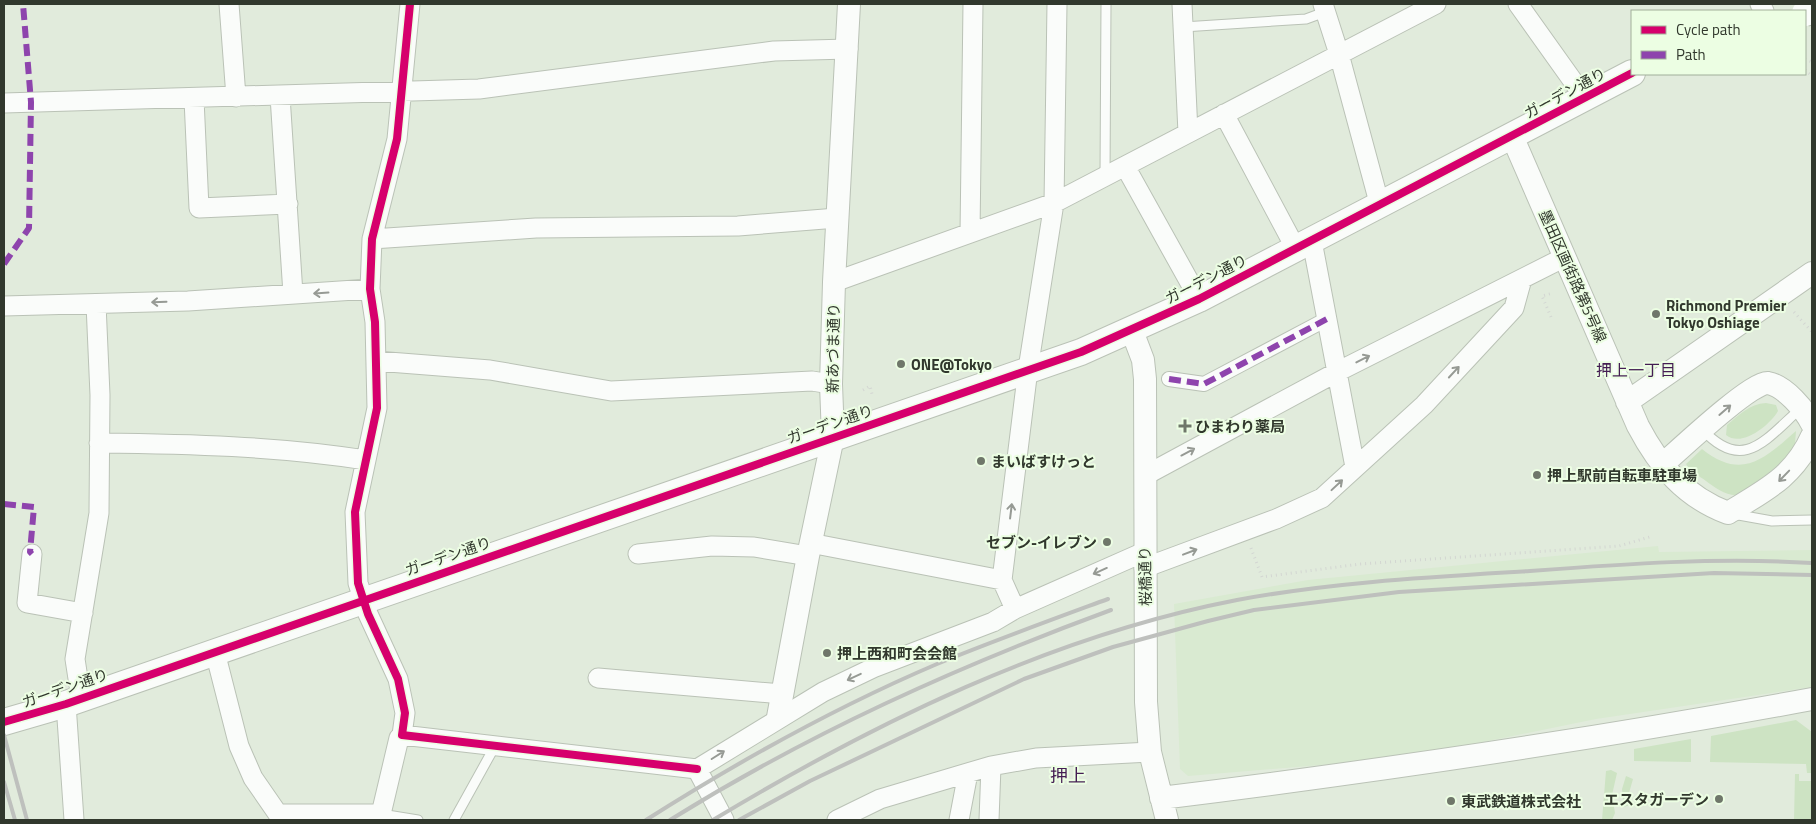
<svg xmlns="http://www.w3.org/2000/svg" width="1816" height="824" font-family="'Titillium Web','Noto Sans JP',sans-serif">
<rect width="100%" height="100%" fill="#e1ebdc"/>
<path fill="#d9ead1" d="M 1658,546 L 1659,552 L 1812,550 L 1812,687 L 1596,719 L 1404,758 L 1188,776 L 1180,769 L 1174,604 L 1308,580 Z"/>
<path fill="#cde3c3" d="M 1766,403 L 1776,405 L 1778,411 C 1770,425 1742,448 1726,435 L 1727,425 C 1739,415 1749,404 1766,403 Z
M 1796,431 L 1795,444 L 1792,451 C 1782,461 1750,493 1738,495 C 1728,497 1714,487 1706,481 C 1699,476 1690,471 1686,464 L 1702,449 C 1742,481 1764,459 1796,431 Z
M 1796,720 L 1812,732 L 1812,773 L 1807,773 L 1806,764 L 1710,762 L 1711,736 Z
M 1691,739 L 1691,762 L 1634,761 L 1634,749 Z
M 1611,770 L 1617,773 L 1612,795 L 1615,813 L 1612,820 L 1602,820 L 1606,771 Z
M 1795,774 L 1799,774 L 1799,781 L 1812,781 L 1812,820 L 1794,820 Z
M 1626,776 L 1633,779 L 1629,793 L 1630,805 L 1624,807 L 1622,789 Z"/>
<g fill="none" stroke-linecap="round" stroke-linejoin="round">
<g stroke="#bac2b6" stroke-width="11">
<path id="service" d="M 1183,27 L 1306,19 L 1325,12
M 1105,176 L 1106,4
M 1702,429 C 1743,474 1766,439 1800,409
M 1733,514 L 1772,521 L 1812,520
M 381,814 L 418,820
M 454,820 L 495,746"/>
</g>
<g stroke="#bac2b6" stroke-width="16">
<path id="pedestrian" d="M 1169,379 L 1204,384 L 1327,319"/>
</g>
<g stroke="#bac2b6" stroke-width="21">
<path id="minor" d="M 229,4 L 236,97
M 410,4 L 397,139 L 372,239 L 370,289 L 375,322 L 377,408 L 355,512 L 358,583 L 368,614 L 398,679 L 405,713 L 402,735 L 697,769
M 1182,4 L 1188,133
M 1323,4 L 1339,54 L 1380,206
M 1518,4 L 1585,98
M 1760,4 L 1764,11
M 280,96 L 293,294
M 194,99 L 199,208 L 288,204
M 4,103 L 479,89 L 774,51 L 848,49
M 1224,114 L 1296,249
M 1125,166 L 1199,299
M 970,233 L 973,4
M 372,239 L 536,228 L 738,226 L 837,218
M 1312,241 L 1355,467
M 834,282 L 1054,203 L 1436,4
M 4,306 L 188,301 L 370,289
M 376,361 L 490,370 L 611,391 L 812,381 L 831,384
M 99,443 C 188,444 277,446 366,460
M 1146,475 L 1337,372 L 1565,257
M 810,543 L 1002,580
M 32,554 L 27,603 L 83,613
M 638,554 L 712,546 L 754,547 L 808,556
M 1144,568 L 1276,519 L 1322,498 L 1424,405 L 1514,308 L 1522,279
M 1015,609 L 1002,580 L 1028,369 L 1054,203 L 1057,4
M 215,652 L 239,746 L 253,778 L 282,820
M 598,678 L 782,694
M 81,698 L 75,659 L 99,513 L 100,395 L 96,304
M 66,704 L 74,820
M 279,814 L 381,814 L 399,738 L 402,735
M 724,820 L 697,769 L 823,692 L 873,668 L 993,622 L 1015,609 L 1144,552
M 837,820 L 880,799 L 991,766 L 1036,758 L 1150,752
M 959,820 L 968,773
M 989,820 L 991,766"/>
</g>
<g stroke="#bac2b6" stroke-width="24">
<path id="tertiary" d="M 1512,136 L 1638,426 C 1659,466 1685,497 1728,513 C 1764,491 1794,477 1812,436
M 1132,331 L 1143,360 L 1145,379 L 1146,702 L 1150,752 L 1167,820
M 1627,402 L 1812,273
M 1662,465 C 1678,451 1752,381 1768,383 C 1785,386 1805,410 1812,424
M 778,717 L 808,556 L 833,437 L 831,384 L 834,282 L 849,4
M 1161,798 C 1379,771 1596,739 1812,699"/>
</g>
<g stroke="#bac2b6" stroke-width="28">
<path id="secondary" d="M 4,722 L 66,704 L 1081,352 L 1199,299 L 1632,73"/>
</g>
<path stroke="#d3d6d2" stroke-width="3" stroke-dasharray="1 4" stroke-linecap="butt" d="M 1805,59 L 1812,62
M 1805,70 L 1812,76
M 1794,312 L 1812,332
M 1551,317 L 1542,296 L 1553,293
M 863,390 L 870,386 L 872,394
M 1251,548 L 1262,577 L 1360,564 L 1619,546 L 1653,536"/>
<use href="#service" stroke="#fafcfa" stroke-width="9"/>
<use href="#pedestrian" stroke="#fafcfa" stroke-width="14"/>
<use href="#minor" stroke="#fafcfa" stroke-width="19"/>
<use href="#tertiary" stroke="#fafcfa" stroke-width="22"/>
<use href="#secondary" stroke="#fafcfa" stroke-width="26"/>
<path stroke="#bec0bd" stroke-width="4" d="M 4,735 L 27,820
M 4,782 L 15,820
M 646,820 C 739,761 836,707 937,664 C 993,641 1051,620 1108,599
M 670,820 C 810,733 956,667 1111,610
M 713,820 C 874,723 1051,636 1237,600 C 1334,582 1432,577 1530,571 C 1624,564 1718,557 1812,563
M 739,820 L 810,781 L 1024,679 L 1113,647 L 1208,621 L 1254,610 L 1399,592 L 1714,573 L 1812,575"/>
<g stroke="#bac2b6" stroke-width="28" stroke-linecap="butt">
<path id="secondary-bridge" d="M 1805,13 L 1812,11"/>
</g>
<use href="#secondary-bridge" stroke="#fafcfa" stroke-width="26"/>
<path stroke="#8e44ad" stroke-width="6" stroke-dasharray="12 6" stroke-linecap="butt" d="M 4,264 L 29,228 L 31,102 L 23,4
M 1169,379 L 1204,384 L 1327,319
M 4,504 L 34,507 L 30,552 L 32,554"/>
<g stroke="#ecfee3" stroke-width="11">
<path id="cycleway" d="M 410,4 L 397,139 L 372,239 L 370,289 L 375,322 L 377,408 L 355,512 L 358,583 L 368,614 L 398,679 L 405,713 L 402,735 L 697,769
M 4,722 L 66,704 L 1081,352 L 1199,299 L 1632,73"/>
</g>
<use href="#cycleway" stroke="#d6006c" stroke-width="8"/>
</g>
<defs><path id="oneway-shaft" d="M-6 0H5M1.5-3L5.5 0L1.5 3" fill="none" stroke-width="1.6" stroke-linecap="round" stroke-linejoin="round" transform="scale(1.25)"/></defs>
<g stroke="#969a94">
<use href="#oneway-shaft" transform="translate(321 293) rotate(176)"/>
<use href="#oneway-shaft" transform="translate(159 302) rotate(178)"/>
<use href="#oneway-shaft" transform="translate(1363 359) rotate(-27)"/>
<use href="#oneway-shaft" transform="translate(1454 372) rotate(-47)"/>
<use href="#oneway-shaft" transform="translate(1725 410) rotate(-41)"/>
<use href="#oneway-shaft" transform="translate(1188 452) rotate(-28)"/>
<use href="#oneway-shaft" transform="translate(1784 476) rotate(134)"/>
<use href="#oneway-shaft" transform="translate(1337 485) rotate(-43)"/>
<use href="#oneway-shaft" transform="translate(1011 511) rotate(-83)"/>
<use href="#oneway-shaft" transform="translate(1190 552) rotate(-21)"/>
<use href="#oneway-shaft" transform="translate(1100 571) rotate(156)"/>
<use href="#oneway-shaft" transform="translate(854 677) rotate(155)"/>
<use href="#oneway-shaft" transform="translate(718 755) rotate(-32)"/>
</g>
<g fill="#6f776a" stroke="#ecfee3" stroke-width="2">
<circle cx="1656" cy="314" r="5"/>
<circle cx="901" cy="364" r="5"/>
<path d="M1182.5 418.5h5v5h5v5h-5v5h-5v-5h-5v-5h5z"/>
<circle cx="981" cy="461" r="5"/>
<circle cx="1537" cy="475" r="5"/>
<circle cx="1107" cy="542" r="5"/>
<circle cx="827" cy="653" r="5"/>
<circle cx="1719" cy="799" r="5"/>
<circle cx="1451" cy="801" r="5"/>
</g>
<g text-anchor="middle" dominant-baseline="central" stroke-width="4" stroke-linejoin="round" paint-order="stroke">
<g font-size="15" fill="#31382d" stroke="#ecfee3">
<text transform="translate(1565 93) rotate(-28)">ガーデン通り</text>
<text transform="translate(1573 276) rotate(66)">墨田区画街路第5号線</text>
<text transform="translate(1206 279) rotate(-27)">ガーデン通り</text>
<text transform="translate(833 348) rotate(-89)">新あづま通り</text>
<text transform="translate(830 424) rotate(-19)">ガーデン通り</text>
<text transform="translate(448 556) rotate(-19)">ガーデン通り</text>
<text transform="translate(1145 576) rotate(-91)">桜橋通り</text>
<text transform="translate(65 688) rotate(-19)">ガーデン通り</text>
</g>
<g font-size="15" font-weight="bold" fill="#31382d" stroke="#ecfee3" text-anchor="start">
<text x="1666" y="305">Richmond Premier<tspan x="1666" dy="17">Tokyo Oshiage</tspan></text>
<text x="911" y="364">ONE@Tokyo</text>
<text x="1195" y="426">ひまわり薬局</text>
<text x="991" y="461">まいばすけっと</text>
<text x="1547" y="475">押上駅前自転車駐車場</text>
<text x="1097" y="542" text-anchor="end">セブン-イレブン</text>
<text x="837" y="653">押上西和町会会館</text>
<text x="1709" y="799" text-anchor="end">エスタガーデン</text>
<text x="1461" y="801">東武鉄道株式会社</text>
</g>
<g font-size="16" fill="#441d53" stroke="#ecfee3">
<text x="1636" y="370">押上一丁目</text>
</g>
<g font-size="18" fill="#441d53" stroke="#ecfee3">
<text x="1068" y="775">押上</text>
</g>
</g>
<rect width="1816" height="824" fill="none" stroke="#31382d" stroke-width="10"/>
<rect x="1631" y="10" width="175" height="65" fill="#ecfee3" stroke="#a1af9a"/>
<rect x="1641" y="26" width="25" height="8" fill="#d6006c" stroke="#a1af9a"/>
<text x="1676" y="35" font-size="15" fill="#31382d">Cycle path</text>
<rect x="1641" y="51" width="25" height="8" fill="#8e44ad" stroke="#a1af9a"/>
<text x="1676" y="60" font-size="15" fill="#31382d">Path</text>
</svg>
